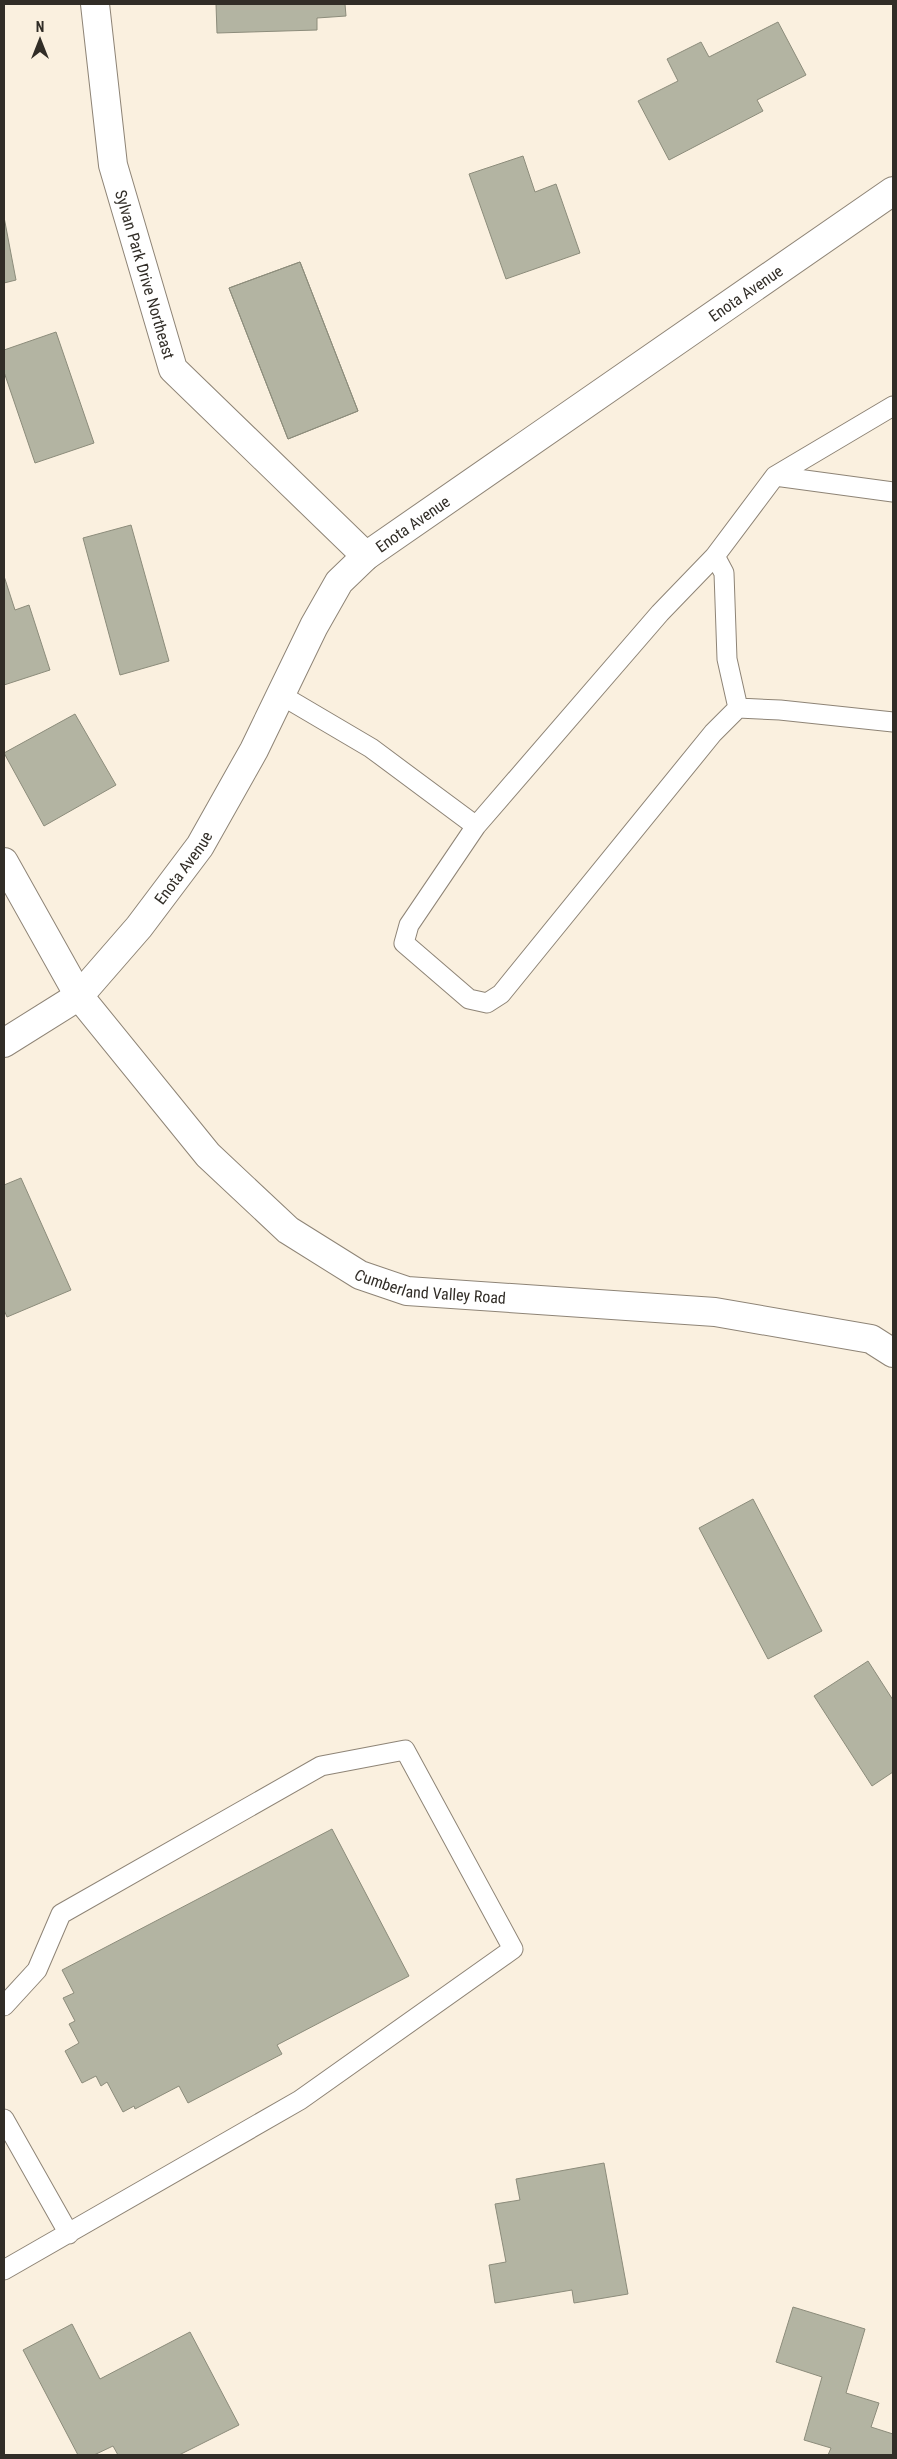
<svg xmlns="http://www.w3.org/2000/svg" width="897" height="2459" font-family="'Roboto Condensed',sans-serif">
<rect width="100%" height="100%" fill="#faf0df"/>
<path fill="#b3b4a2" stroke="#8c8c7b" d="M 216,4 L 345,4 L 346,16 L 317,18 L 317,30 L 217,33 Z
M 778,22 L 806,75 L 757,100 L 763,111 L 669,160 L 638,101 L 678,81 L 667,59 L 701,42 L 709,57 Z
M 523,156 L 535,192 L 556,184 L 580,253 L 506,279 L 469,174 Z
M 4,217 L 16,280 L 4,283 Z
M 300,262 L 358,411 L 288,439 L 229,288 Z
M 300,262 L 358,411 L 288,439 L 229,288 Z
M 56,332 L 94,443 L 35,463 L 4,372 L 4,350 Z
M 131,525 L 169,661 L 120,675 L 83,538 Z
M 4,576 L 15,610 L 29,605 L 50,670 L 4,685 Z
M 75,714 L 116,785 L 44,826 L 4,753 Z
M 21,1178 L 71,1290 L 7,1317 L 4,1310 L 4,1185 Z
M 753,1499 L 822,1631 L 768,1659 L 699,1528 Z
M 868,1661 L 893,1700 L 893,1772 L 872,1786 L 814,1696 Z
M 332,1829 L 409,1976 L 277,2045 L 282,2054 L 188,2103 L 179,2086 L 135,2109 L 134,2106 L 123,2112 L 107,2082 L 101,2086 L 96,2076 L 82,2083 L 65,2051 L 79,2043 L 69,2024 L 75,2021 L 63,1998 L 74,1993 L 62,1970 Z
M 604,2163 L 628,2294 L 574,2303 L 572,2290 L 495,2303 L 489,2265 L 506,2262 L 495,2204 L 520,2200 L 516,2179 Z
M 793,2307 L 865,2329 L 846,2393 L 879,2403 L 871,2427 L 893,2434 L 893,2455 L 828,2455 L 831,2448 L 804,2440 L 822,2377 L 776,2362 Z
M 72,2324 L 100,2379 L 190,2332 L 239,2425 L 179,2455 L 118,2455 L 113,2446 L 94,2455 L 78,2455 L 23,2350 Z"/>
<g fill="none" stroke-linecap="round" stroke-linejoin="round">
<g stroke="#8e8476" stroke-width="21">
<path id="service" d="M 775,476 L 893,492
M 715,556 L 724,573 L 727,659 L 738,708
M 281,695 L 371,748 L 476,826 L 409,925 L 404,943 L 469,999 L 487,1003 L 501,994 L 713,733 L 738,708 L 780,710 L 893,722
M 476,826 L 660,613 L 715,556 L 775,476 L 893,406
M 4,2006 L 37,1970 L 61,1914 L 321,1766 L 405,1750 L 513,1949 L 300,2100 L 4,2270
M 4,2119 L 69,2234"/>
</g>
<g stroke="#8e8476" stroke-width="30">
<g id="minor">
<path id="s1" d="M 95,4 L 113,165 L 173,369 L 366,556"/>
<path id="s2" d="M 4,862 L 79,996 L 208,1155 L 288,1230 L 360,1275 L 407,1291 L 715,1312 L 871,1339 L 893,1353"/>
</g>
</g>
<g stroke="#8e8476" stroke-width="30">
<g id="tertiary">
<path id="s3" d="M 4,1043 L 79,996 L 139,927 L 200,846 L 254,750 L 314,626 L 339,582 L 366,556 L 893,191"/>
</g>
</g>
<use href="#service" stroke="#fff" stroke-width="19"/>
<use href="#minor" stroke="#fff" stroke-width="28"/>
<use href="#tertiary" stroke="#fff" stroke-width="28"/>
</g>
<g text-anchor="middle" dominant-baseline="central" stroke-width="4" stroke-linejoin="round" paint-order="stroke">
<g font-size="16" fill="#312d27" stroke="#faf0df">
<text stroke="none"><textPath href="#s1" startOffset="276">Sylvan Park Drive Northeast</textPath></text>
<text stroke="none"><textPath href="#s3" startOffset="1079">Enota Avenue</textPath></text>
<text stroke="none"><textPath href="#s3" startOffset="674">Enota Avenue</textPath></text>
<text stroke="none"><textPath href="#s3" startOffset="254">Enota Avenue</textPath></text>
<text stroke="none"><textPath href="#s2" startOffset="625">Cumberland Valley Road</textPath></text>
</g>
</g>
<rect width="897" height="2459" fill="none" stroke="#312d27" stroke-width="10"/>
<g transform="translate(40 40)" stroke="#faf0df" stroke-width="4" paint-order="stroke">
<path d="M0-4L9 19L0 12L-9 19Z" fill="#312d27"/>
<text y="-8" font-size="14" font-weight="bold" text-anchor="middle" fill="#312d27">N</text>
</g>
</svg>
